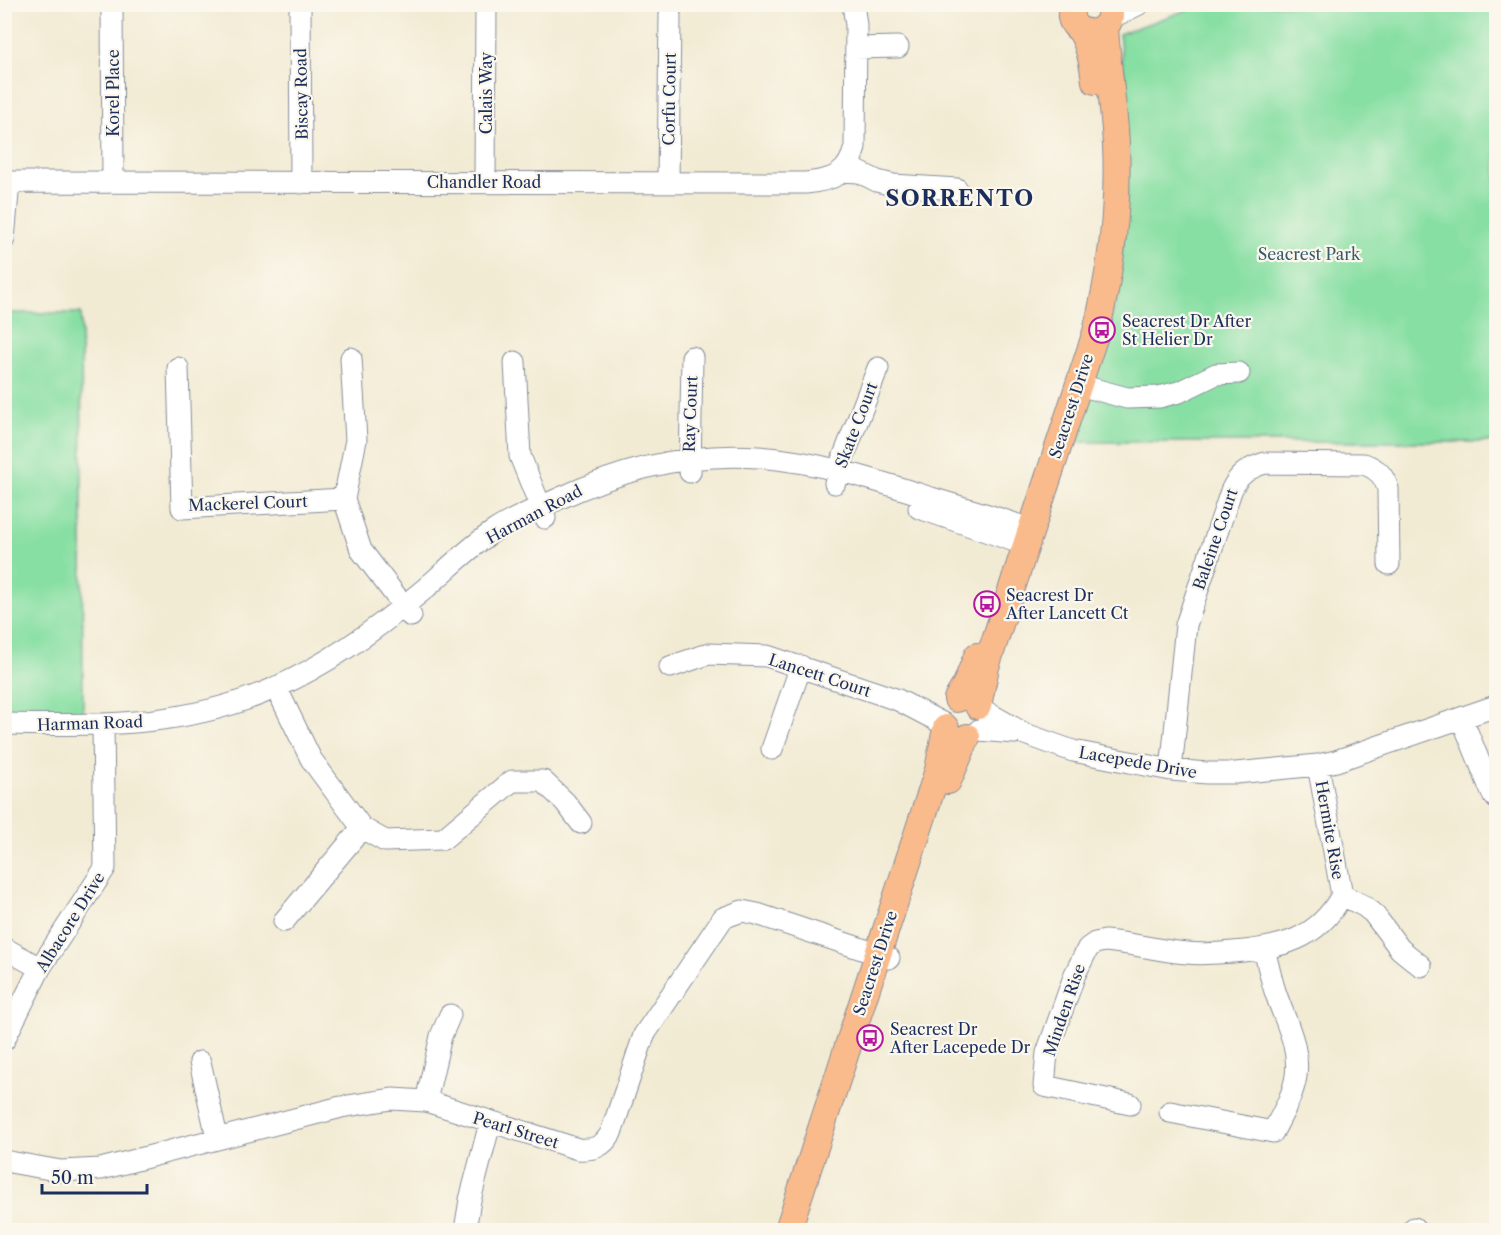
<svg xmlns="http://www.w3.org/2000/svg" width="1501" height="1235" font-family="'Libre Caslon Text',serif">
<rect width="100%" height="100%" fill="#fbf7ec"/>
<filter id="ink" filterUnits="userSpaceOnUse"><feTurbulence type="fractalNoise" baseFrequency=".0167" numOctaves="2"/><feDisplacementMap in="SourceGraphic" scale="12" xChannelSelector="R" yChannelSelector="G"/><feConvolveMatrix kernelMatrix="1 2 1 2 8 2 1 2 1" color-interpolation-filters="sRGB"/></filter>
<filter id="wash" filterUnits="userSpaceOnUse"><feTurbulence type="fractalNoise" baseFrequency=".008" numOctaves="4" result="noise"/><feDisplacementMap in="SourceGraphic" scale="24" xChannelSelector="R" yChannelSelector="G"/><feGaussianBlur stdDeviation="1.35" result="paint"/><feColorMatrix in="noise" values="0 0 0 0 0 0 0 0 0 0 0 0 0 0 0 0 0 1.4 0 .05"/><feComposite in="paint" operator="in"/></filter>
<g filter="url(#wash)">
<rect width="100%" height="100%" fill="#f2ebd4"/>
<path fill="#87dfa3" stroke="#518780" stroke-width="1.5" d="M 1201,5 L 1496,5 L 1496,442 L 1074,442 L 1119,292 L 1126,193 L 1126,92 L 1119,34 Z
M 4,313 L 81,313 L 83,715 L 5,715 Z"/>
</g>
<g filter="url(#ink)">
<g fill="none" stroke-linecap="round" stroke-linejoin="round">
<g stroke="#868d99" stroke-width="23">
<path id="minor" d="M 112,4 L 113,182
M 300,4 L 301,183
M 1109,19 L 1139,4
M 856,48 L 898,47
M 842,171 L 859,172 L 877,181 L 893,185 L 957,189
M 4,182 L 806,183 C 832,180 848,176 855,147 L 856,25 L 853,4
M 485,182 L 486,4
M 668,183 L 670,15
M 4,239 L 9,182
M 351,358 L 356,440 L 344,499 L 361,550 L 411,616
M 515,362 L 520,456 L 545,518
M 178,368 L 182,508 L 344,499
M 1079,385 L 1127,398 L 1159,397 L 1179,392 L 1216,374 L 1239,373
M 690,472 L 692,357
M 835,483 L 838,471 L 878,368
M 919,508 L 1026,545
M 670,667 L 708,654 L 767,656 L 898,700 L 944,724
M 276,687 L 311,759 L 362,828 L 385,841 L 443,839 L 512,781 L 543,781 L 565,802 L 581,823
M 981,709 L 1025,734 L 1073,751 L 1171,770 L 1207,773 L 1236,773 L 1318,765 L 1336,761 L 1496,706
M 1462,719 L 1492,793 L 1496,798
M 4,724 C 102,725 186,728 277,687 C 330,663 377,629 421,592 C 445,572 468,548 494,531 C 513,518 537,509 558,499 C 620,470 689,452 758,457 C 816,461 875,480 931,498 C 964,508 999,517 1031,530
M 979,730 L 1015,733
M 772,749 L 801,666
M 1318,765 L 1342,895 L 1364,906 L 1373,913 L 1400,949 L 1421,966
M 1171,770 L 1186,625 L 1231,491 C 1238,475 1248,468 1265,463 L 1364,464 C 1378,469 1384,476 1388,489 L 1389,564
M 284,921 L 362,828
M 4,948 L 40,968
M 4,1040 L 40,968 L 105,868 L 103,725
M 200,1062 L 217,1137
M 426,1101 L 441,1036 L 450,1015
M 1130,1104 L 1044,1086 L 1047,1053 L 1075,974 L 1088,948 L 1095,943 L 1105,941 C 1132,943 1159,951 1187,953 C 1202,955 1218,953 1233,952 C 1281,948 1318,940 1342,895
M 1170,1112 L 1273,1132 C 1282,1114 1293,1096 1296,1076 C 1300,1046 1285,1021 1276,994 C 1271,980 1268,964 1264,949
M 4,1161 L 61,1171 L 101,1169 L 341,1107 L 392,1099 L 426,1101 L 578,1149 C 594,1150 603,1147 611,1133 L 644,1035 L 723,918 L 742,911 L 757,914 L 889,958
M 1414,1228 L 1415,1230
M 465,1230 L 470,1200 L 490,1123"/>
</g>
<g stroke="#868d99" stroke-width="28">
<path id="major" d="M 1073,4 C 1059,41 1122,42 1108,4
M 1081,31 C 1090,47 1093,63 1095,81
M 957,699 L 966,684 L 977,656
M 978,706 L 986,667 L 1096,332 C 1111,271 1119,208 1116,145 C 1114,105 1107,66 1105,26
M 948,781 L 967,737
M 788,1230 L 938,770 L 946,728"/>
</g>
<use href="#minor" stroke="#fff" stroke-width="21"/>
<use href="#major" stroke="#fabb8c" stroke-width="26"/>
</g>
</g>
<defs>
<g id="bus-ring" transform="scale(1.35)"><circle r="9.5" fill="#fbf7ec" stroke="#b5179e" stroke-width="1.5"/><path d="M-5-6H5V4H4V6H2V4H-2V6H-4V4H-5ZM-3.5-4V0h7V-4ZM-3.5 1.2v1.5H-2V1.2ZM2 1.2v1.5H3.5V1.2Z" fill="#b5179e"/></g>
</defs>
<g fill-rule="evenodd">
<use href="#bus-ring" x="1102" y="330"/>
<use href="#bus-ring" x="987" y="604"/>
<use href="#bus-ring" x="870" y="1038"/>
</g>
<g text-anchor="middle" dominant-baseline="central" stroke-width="4.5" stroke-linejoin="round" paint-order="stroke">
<g font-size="16" fill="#1b2f5e" stroke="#fbf7ec">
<text transform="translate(113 93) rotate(-90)">Korel Place</text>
<text transform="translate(486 93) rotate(-90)">Calais Way</text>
<text transform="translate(301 94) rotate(-91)">Biscay Road</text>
<text transform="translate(669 99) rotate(-89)">Corfu Court</text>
<text x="484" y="182">Chandler Road</text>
<text transform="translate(1071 406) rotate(-72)">Seacrest Drive</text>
<text transform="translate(690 414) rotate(-88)">Ray Court</text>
<text transform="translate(856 425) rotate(-69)">Skate Court</text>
<text transform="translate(248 503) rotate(-2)">Mackerel Court</text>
<text transform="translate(534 514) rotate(-28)">Harman Road</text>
<text transform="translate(1215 539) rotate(-71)">Baleine Court</text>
<text transform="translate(820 675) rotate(18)">Lancett Court</text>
<text transform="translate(90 723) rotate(-2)">Harman Road</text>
<text transform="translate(1138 762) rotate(10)">Lacepede Drive</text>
<text transform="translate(1330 830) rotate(80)">Hermite Rise</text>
<text transform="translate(70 922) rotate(-58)">Albacore Drive</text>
<text transform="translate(875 963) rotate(-72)">Seacrest Drive</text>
<text transform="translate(1064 1010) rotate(-71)">Minden Rise</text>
<text transform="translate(516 1130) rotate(17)">Pearl Street</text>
</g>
<g font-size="16" fill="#365b6f" stroke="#fbf7ec">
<text x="1309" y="254">Seacrest Park</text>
</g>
<g font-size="16" fill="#1b2f5e" stroke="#fbf7ec" text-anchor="start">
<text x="1122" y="321">Seacrest Dr After<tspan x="1122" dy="18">St Helier Dr</tspan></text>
<text x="1006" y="595">Seacrest Dr<tspan x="1006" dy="18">After Lancett Ct</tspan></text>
<text x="890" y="1029">Seacrest Dr<tspan x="890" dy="18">After Lacepede Dr</tspan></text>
</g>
<g font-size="22" font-weight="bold" letter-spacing="1.5" fill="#1b2f5e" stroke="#fbf7ec">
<text x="960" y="198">SORRENTO</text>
</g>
</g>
<rect width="1501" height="1235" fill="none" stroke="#fbf7ec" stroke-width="24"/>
<path d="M42 1184v9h105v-9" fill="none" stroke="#1b2f5e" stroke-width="3"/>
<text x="51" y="1184" font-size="18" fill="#1b2f5e" stroke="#fbf7ec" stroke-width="4.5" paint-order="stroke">50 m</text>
</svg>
